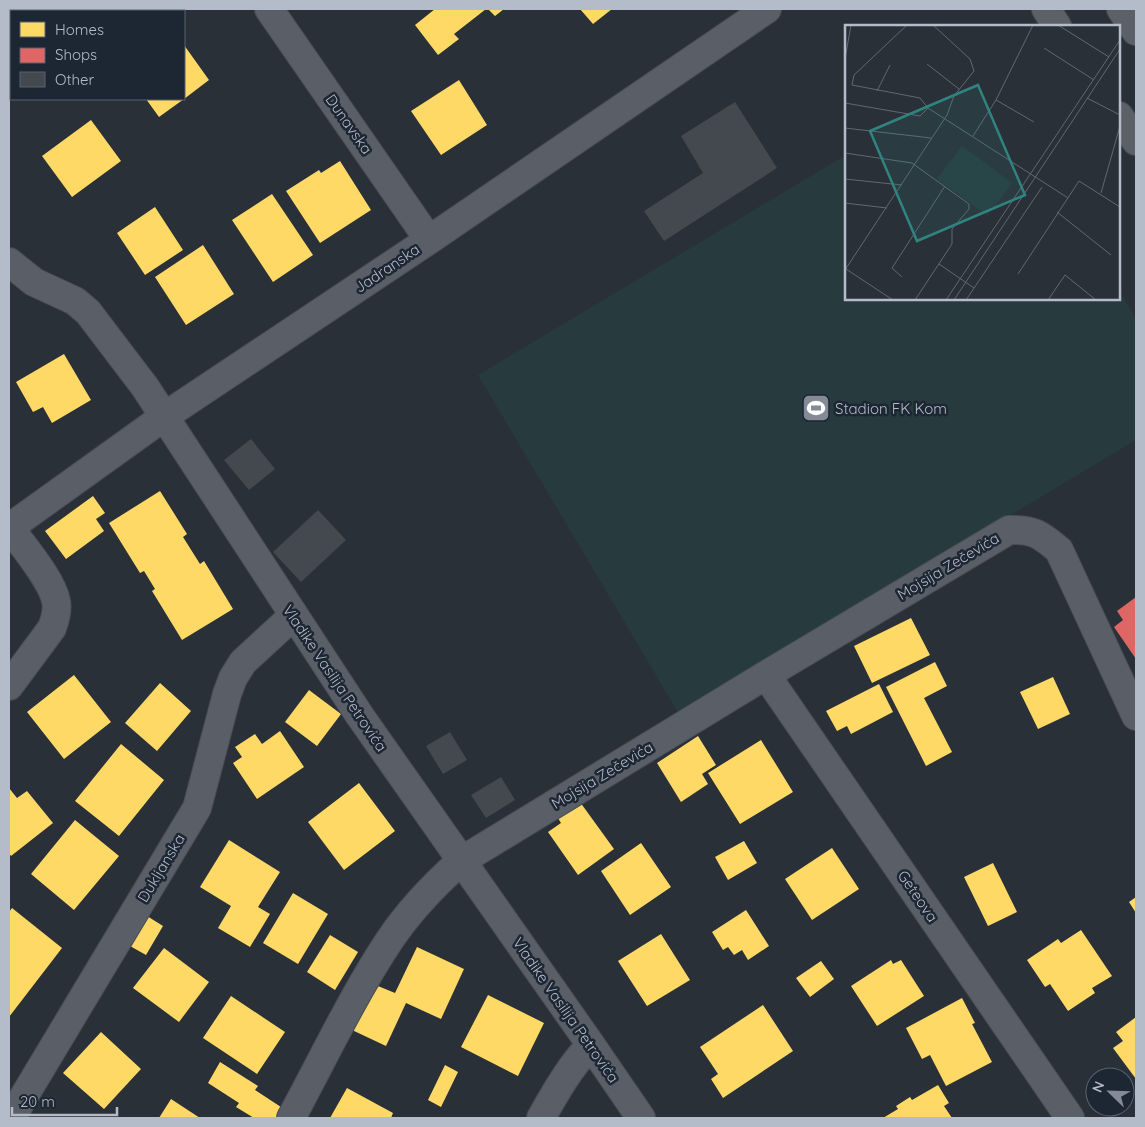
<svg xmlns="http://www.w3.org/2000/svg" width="1145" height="1127" font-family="Quicksand,sans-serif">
<rect width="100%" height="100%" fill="#2a3038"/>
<path fill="#273a3e" d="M 846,155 L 846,299 L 1119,299 L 1119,290 L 1136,319 L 1136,440 L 679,714 L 478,375 Z"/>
<path fill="#ffd966" d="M 435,9 L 486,9 L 454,34 L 459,39 L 438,55 L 415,25 Z
M 488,9 L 504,9 L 495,16 Z
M 580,9 L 612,9 L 593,24 Z
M 9,14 L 11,18 L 11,55 L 9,56 Z
M 184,45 L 209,80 L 184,99 Z
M 459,80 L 487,125 L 441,155 L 411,111 Z
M 146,99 L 184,99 L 159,117 Z
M 91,120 L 121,161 L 72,197 L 42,156 Z
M 340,161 L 371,210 L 320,243 L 286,191 L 319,170 L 321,173 Z
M 272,194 L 313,255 L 273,282 L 232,220 Z
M 155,207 L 183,250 L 145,275 L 117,233 Z
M 203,245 L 234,294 L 186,325 L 155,277 Z
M 64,354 L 91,400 L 52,423 L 43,407 L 33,412 L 16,382 Z
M 160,491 L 187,534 L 183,537 L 200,564 L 204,561 L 233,609 L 182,640 L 152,591 L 155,589 L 144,571 L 140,573 L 109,523 Z
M 93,496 L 105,513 L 96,519 L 104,531 L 66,559 L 45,531 Z
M 911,618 L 930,655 L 872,683 L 854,646 Z
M 935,662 L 947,686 L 924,698 L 952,752 L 926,766 L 886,687 Z
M 74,675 L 111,722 L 64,759 L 27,712 Z
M 1053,677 L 1070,714 L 1038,729 L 1020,692 Z
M 160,683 L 191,711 L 157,751 L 125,723 Z
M 879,684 L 893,712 L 851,734 L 847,726 L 837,731 L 826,711 Z
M 309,690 L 341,714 L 317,746 L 285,722 Z
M 280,731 L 304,767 L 257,799 L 233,763 L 242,757 L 235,747 L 255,734 L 262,744 Z
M 698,736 L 716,765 L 702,774 L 708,784 L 681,802 L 657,763 Z
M 761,740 L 793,792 L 740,824 L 708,773 Z
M 121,744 L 164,780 L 119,836 L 75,801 Z
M 359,783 L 395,831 L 344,870 L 308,822 Z
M 9,788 L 17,798 L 27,791 L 53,823 L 11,856 L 9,853 Z
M 580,802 L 614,849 L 578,875 L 548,832 L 561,823 L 558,818 Z
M 75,820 L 119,856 L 74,910 L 31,874 Z
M 229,840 L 280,872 L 258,907 L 270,914 L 250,947 L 218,928 L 231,906 L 200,887 Z
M 744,841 L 757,863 L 728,880 L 715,857 Z
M 641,843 L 671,887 L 630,915 L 601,871 Z
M 832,848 L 859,889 L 812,920 L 785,879 Z
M 993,863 L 1017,912 L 988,926 L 964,877 Z
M 293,893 L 328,914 L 298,964 L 263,943 Z
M 1136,897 L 1136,913 L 1129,902 Z
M 12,908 L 62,948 L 9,1017 L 9,912 Z
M 746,910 L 769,946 L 748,960 L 742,950 L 734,955 L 728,947 L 723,950 L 712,932 Z
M 147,916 L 163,926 L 146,955 L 130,946 Z
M 1081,930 L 1112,976 L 1092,988 L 1095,993 L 1068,1011 L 1050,984 L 1045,987 L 1027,960 L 1058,939 L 1061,943 Z
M 661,934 L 690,980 L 647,1006 L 618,961 Z
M 330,935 L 358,952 L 335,990 L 307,972 Z
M 417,947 L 464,969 L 441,1019 L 406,1003 L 386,1046 L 352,1030 L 373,984 L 395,993 Z
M 164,948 L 209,982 L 179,1022 L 133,988 Z
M 891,960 L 893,964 L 901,960 L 924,996 L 877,1026 L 851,986 Z
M 821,961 L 834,979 L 810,997 L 796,978 Z
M 488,995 L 544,1023 L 518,1076 L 461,1047 Z
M 231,996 L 285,1032 L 257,1074 L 203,1038 Z
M 962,998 L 975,1023 L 972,1024 L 992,1062 L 946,1086 L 930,1055 L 922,1059 L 906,1028 Z
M 763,1005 L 793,1051 L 723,1098 L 711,1079 L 718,1074 L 700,1047 Z
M 1136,1017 L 1136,1079 L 1113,1048 L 1123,1041 L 1116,1032 Z
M 101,1032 L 141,1069 L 104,1109 L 63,1073 Z
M 220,1062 L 258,1086 L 255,1090 L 284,1109 L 278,1118 L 254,1118 L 236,1107 L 239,1103 L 208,1083 Z
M 445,1065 L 458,1072 L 441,1107 L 428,1100 Z
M 938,1085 L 949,1103 L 944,1106 L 952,1118 L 883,1118 L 898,1109 L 896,1106 L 910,1097 L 912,1100 Z
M 347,1088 L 393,1113 L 391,1118 L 330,1118 Z
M 171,1099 L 200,1118 L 159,1118 Z"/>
<path fill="#e06666" d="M 1136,597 L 1136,659 L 1114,627 L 1123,620 L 1117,611 Z"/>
<path fill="#444950" d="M 735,102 L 777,168 L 664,241 L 644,211 L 703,173 L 681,136 Z
M 251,439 L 275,469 L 249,490 L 224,460 Z
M 318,510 L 346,540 L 301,582 L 273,552 Z
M 450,732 L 467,760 L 443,774 L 426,746 Z
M 501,777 L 515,800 L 486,818 L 471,795 Z"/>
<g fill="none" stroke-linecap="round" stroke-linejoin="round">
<g stroke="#484c53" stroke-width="30">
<path id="minor" d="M 269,9 L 429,240
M 9,262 L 34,282 L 75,301 L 88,312 L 145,387 L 360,716 L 591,1045 L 641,1118
M 9,528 L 165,416 L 429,240 L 767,9
M 766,675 L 1070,1118
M 9,686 L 52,628 C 55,620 58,610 56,601 C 52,580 23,546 10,528
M 11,1118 L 197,808 L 227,694 L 233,678 L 243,662 L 293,616
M 291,1118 C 323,1059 352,997 389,941 C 409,911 435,884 461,861 L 766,675 L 1009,530 C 1034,529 1041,535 1059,550 L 1136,716
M 541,1118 C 554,1095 572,1063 591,1045"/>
</g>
<g stroke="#484c55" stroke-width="30">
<path id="major" d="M 1046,9 L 1057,26
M 1121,9 L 1136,31
M 1119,116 L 1136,141"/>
</g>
<use href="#minor" stroke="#5a5e66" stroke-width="28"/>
<use href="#major" stroke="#5c6168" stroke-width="28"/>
</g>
<defs>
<g id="stadium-square" transform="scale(1.4375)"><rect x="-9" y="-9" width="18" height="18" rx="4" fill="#848b96" stroke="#1d2633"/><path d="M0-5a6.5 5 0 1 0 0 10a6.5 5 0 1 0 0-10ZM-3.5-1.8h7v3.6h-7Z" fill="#fff"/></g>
</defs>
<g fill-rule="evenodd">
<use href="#stadium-square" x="816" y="408"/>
</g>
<g text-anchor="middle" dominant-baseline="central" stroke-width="5" stroke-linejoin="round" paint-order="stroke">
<g font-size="15" fill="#b4bcc9" stroke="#1d2633">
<text transform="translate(349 124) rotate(55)">Dunavska</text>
<text transform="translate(387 268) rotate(-34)">Jadranska</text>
<text transform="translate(948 566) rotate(-31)">Mojsija Zečevića</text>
<text transform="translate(335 678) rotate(56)">Vladike Vasilija Petrovića</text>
<text transform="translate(602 775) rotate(-31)">Mojsija Zečevića</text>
<text transform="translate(161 868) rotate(-59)">Dukljanska</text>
<text transform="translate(918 896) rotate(56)">Geteova</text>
<text transform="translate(566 1010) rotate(55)">Vladike Vasilija Petrovića</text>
</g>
<g font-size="15" fill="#b4bcc9" stroke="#1d2633" text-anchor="start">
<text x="835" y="408">Stadion FK Kom</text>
</g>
</g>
<g transform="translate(845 25)">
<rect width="275" height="275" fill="#2a3038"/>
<path d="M 117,121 L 167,158 L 143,191 L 92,154 Z" fill="#273a3e"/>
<path fill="none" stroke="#616872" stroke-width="1" d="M 62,0 L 9,50 L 7,60 L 75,73 L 83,83 L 223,173M 213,0 L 264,32M 199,23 L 249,55M 0,34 L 6,0M 82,39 L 114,64M 32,66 L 45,40M 242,73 L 275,90M 151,75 L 189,97M 0,78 L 75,91 L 83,83M 0,103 L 86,113M 128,111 L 151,75 L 188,0M 0,128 L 67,138 L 124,179 L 124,184 L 107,204 L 107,219 L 70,275M 0,154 L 57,160M 256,168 L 275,101M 0,178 L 42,183M 212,187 L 266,230M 94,239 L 129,263M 1,244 L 48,275M 0,245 L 102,90 L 109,71 L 129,46 L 125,34 L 88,0M 173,249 L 234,156 L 275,182M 57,252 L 47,243 L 100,161M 101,275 L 275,15M 109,275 L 275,24M 121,275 L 197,162M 203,275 L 220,250 L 251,275"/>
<path fill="#308480" fill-opacity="0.15" stroke="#308480" stroke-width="2.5" d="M 133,60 L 180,170 L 72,216 L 25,106 Z"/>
<rect width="275" height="275" fill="none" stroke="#b4bcc9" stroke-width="2.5"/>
</g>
<rect width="1145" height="1127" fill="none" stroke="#b4bcc9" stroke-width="20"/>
<rect x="10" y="10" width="175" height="90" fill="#1d2633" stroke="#59626f"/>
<rect x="20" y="22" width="25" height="15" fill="#ffd966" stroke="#59626f"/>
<text x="55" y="35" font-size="15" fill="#b4bcc9">Homes</text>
<rect x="20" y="48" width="25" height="15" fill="#e06666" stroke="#59626f"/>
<text x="55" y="60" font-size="15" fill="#b4bcc9">Shops</text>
<rect x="20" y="72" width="25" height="15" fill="#444950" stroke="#59626f"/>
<text x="55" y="85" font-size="15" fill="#b4bcc9">Other</text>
<g transform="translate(1110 1092) rotate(293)"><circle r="24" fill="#1d2633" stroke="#59626f"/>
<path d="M0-4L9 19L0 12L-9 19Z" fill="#848b96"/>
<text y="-8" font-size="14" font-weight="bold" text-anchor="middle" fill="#b4bcc9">N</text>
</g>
<path d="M12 1107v8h105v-8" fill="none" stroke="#b4bcc9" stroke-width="2.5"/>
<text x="20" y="1107" font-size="15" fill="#b4bcc9" stroke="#1d2633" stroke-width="4" paint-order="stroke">20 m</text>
</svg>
